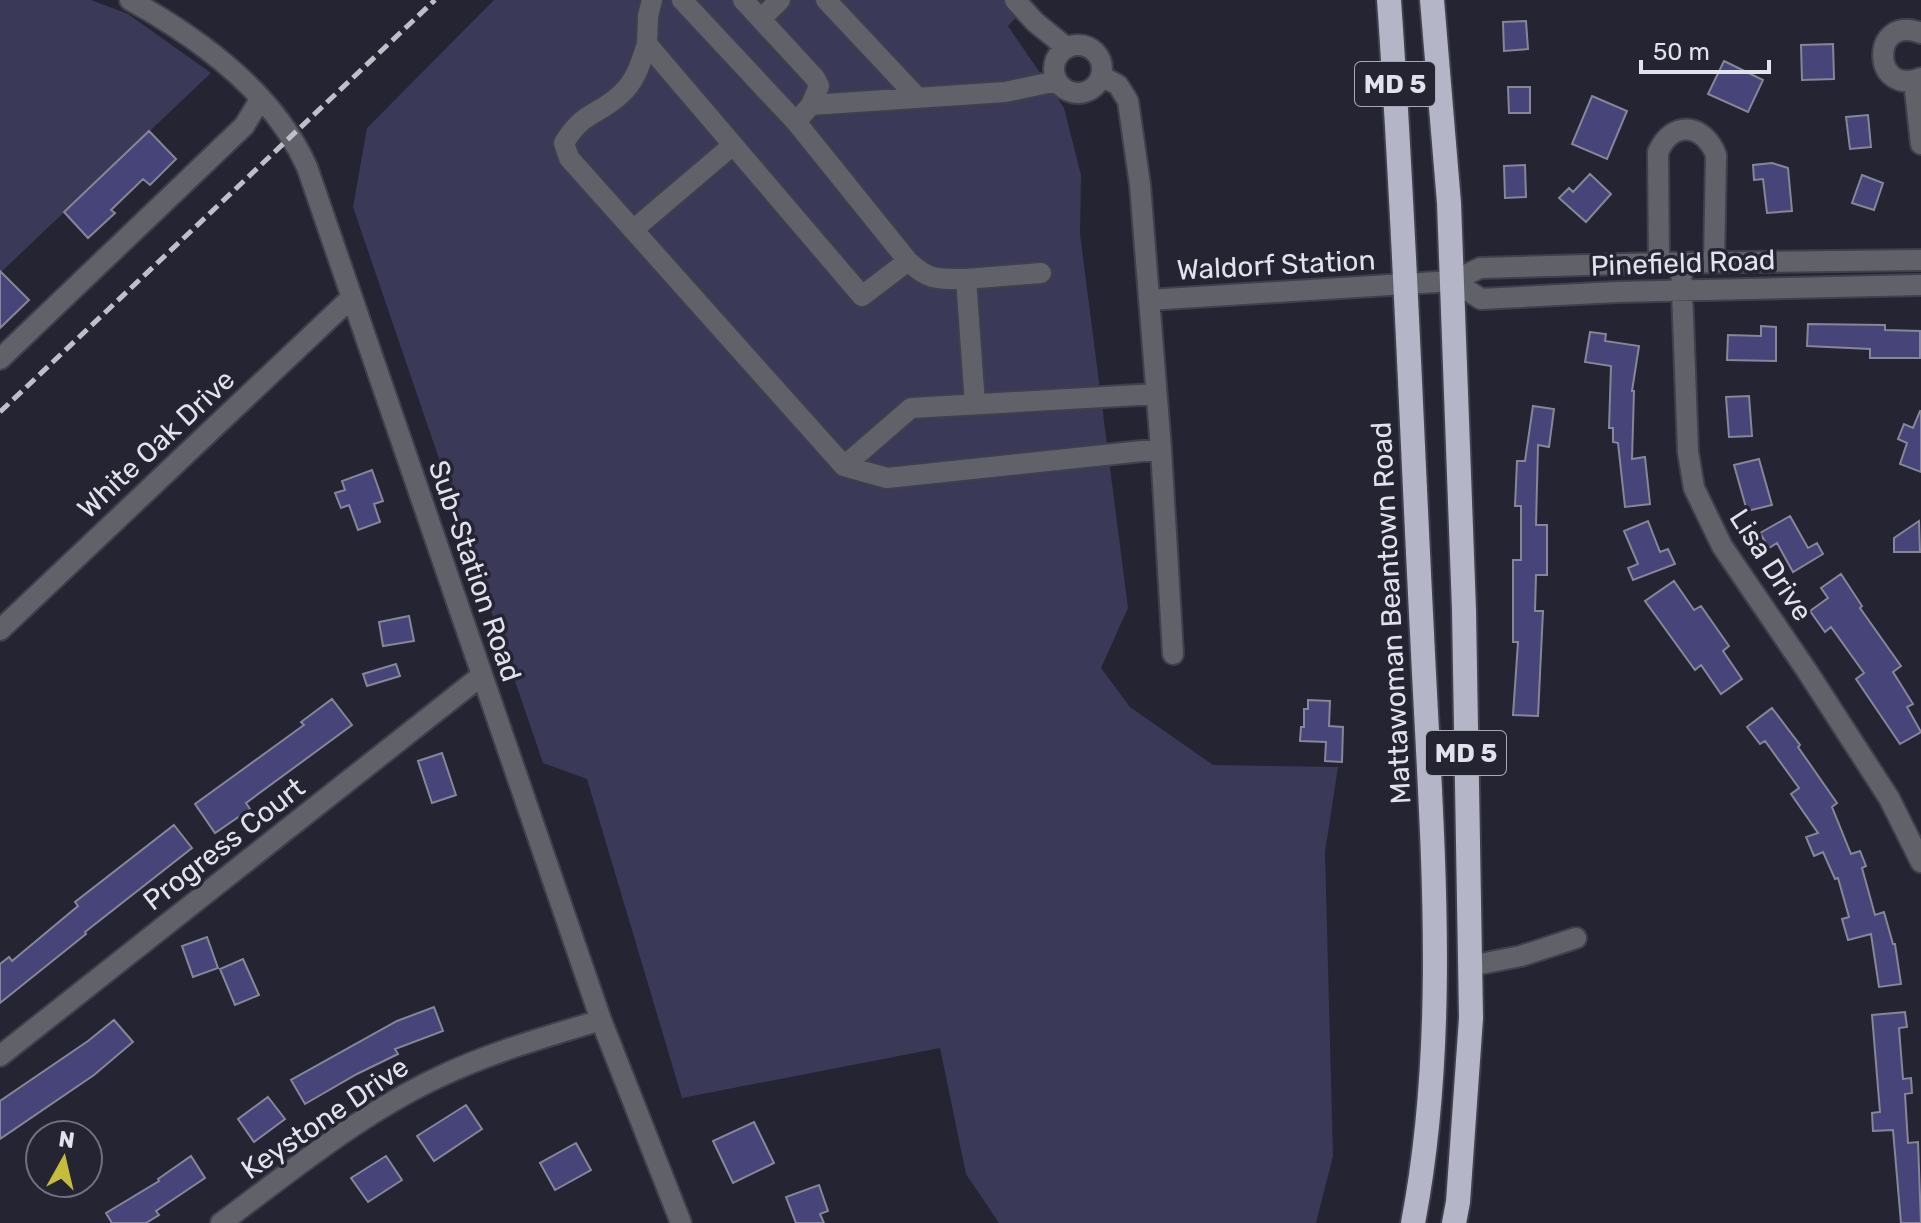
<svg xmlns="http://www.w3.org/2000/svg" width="1921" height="1223" font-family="Rubik,sans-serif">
<rect width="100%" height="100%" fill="#252433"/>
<path fill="#3a3958" d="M 0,0 L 91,0 L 128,14 L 211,73 L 0,273 Z
M 494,0 L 1032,0 L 1008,26 L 1064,108 L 1081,175 L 1080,234 L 1128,608 L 1101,668 L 1130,707 L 1213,765 L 1338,767 L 1325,852 L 1333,1156 L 1316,1223 L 999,1223 L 966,1174 L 940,1048 L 682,1098 L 587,779 L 543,763 L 353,207 L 367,128 Z"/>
<path fill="#47447a" stroke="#858697" stroke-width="2" d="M 1526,21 L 1528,49 L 1504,51 L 1503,22 Z
M 1833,44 L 1834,79 L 1802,80 L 1801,45 Z
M 1724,61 L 1763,80 L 1748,112 L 1708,94 Z
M 1508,87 L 1530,87 L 1530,113 L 1509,113 Z
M 1592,96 L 1627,111 L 1607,159 L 1572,144 Z
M 1868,115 L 1871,147 L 1850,149 L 1846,117 Z
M 149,131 L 176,159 L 150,185 L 143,179 L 111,210 L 115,213 L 88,238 L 64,212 Z
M 1772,163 L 1788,168 L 1792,211 L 1767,213 L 1763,179 L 1754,180 L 1753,165 Z
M 1525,165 L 1526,197 L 1505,198 L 1504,166 Z
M 1590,174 L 1611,194 L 1586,222 L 1559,198 L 1569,188 L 1573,192 Z
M 1862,175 L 1883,183 L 1874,210 L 1852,203 Z
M 0,271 L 29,300 L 0,328 Z
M 1808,324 L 1885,325 L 1885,330 L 1920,331 L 1920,358 L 1870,358 L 1870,349 L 1807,346 Z
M 1761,326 L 1776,327 L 1776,361 L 1727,360 L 1728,335 L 1761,336 Z
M 1590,332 L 1606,334 L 1605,341 L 1639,346 L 1632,391 L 1634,391 L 1632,459 L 1645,457 L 1650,504 L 1625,507 L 1618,443 L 1613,442 L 1613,428 L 1609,428 L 1611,366 L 1585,362 Z
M 1749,396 L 1752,436 L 1729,437 L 1726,397 Z
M 1533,406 L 1554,409 L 1549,447 L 1538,445 L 1536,525 L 1547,525 L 1547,575 L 1536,575 L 1535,611 L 1543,611 L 1538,716 L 1513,715 L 1518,642 L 1513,642 L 1513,560 L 1521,560 L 1521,506 L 1515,506 L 1517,461 L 1525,461 Z
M 1920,411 L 1921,411 L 1921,472 L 1900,464 L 1907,443 L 1898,439 L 1904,424 L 1913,428 Z
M 1759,459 L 1772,505 L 1747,511 L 1734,465 Z
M 372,470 L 383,501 L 374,504 L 380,522 L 358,530 L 349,505 L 341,508 L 335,493 L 345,490 L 342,481 Z
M 1790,516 L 1808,548 L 1817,543 L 1823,554 L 1793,572 L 1777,543 L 1769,548 L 1760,533 Z
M 1648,521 L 1660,552 L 1668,549 L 1675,564 L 1633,580 L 1628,568 L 1638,564 L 1624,531 Z
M 1919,521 L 1920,552 L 1894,552 L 1894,538 Z
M 1841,574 L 1862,606 L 1860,608 L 1901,666 L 1893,672 L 1913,704 L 1907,707 L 1921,732 L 1900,744 L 1856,679 L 1864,673 L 1831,627 L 1825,632 L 1810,611 L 1828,598 L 1821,588 Z
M 1674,581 L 1694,610 L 1701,606 L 1729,646 L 1723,651 L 1742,679 L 1721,694 L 1701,665 L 1695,670 L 1645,601 Z
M 409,616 L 414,641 L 383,646 L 379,622 Z
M 396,664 L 400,676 L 367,686 L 363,674 Z
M 332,699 L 352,725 L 246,803 L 250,809 L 215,833 L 195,804 L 304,725 L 301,722 Z
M 1308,700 L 1330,701 L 1329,726 L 1343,727 L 1342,762 L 1325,761 L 1326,742 L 1300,741 L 1301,727 L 1304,727 L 1304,709 L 1308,709 Z
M 1772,708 L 1800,745 L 1798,747 L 1837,803 L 1832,807 L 1851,854 L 1860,851 L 1866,866 L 1862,868 L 1875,915 L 1884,912 L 1893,944 L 1895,944 L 1901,984 L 1879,987 L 1871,934 L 1848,940 L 1842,919 L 1849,917 L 1838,878 L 1835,879 L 1823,852 L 1814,856 L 1806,837 L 1818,833 L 1791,794 L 1799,788 L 1765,741 L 1760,744 L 1747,727 Z
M 442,753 L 456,795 L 432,803 L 418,761 Z
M 174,825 L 192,848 L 85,932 L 86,934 L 0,1003 L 0,964 L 9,957 L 12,961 L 78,906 L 75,902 Z
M 207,937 L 218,968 L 193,977 L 182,946 Z
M 243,959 L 259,995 L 235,1005 L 220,969 Z
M 434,1007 L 443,1031 L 395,1049 L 398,1054 L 357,1074 L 305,1104 L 291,1080 L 397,1021 Z
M 1905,1012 L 1907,1027 L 1899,1028 L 1903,1079 L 1911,1078 L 1912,1093 L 1905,1094 L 1908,1143 L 1918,1142 L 1921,1223 L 1901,1223 L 1893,1130 L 1873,1131 L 1872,1113 L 1880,1112 L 1872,1015 Z
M 114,1020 L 133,1042 L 94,1075 L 0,1139 L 0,1101 L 88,1041 Z
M 268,1097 L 285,1119 L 254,1142 L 238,1119 Z
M 466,1105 L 482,1129 L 434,1161 L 417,1136 Z
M 754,1122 L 774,1163 L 733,1183 L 713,1141 Z
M 576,1143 L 591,1170 L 555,1190 L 540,1163 Z
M 191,1156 L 205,1178 L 156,1211 L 159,1215 L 146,1223 L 112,1223 L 106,1213 L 159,1181 L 158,1179 Z
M 386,1156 L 402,1180 L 368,1202 L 351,1178 Z
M 819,1185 L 828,1211 L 820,1214 L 824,1223 L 796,1223 L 786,1197 Z"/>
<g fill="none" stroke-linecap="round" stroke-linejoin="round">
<g stroke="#3f3f4d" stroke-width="24">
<path id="minor" d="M 130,0 C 199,38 274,93 307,167 L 601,1020 L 681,1223
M 652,0 L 648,16 L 647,44 L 862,296 L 908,261
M 682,0 L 796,122
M 743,0 L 815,78 L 819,86 L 811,105 L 796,122 L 908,261 C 929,281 938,279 966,279 L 975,404
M 826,0 L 918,98
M 1015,0 L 1035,22 L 1067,48
M 761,19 L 780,0
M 1921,33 C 1870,13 1871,98 1921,78
M 647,44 C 641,62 636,81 621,94 C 598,116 584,110 564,143 L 569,158 L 844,466 L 887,478 L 1161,449
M1054 69a24 24 0 1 1 48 0a24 24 0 1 1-48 0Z
M 1101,76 L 1118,85 L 1128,101 L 1140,185 L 1161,449 L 1173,654
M 1914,81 L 1921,144
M 811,105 L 1005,92 L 1057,81
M 633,230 L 733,145
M 1659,263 L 1658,152 C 1673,119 1704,124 1716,155 L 1714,263
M 1681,264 L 1688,452 L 1694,488 L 1722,546 L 1807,671 L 1889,798 L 1921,862
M 966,279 L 1041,273
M 1453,281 L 1481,299 L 1617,292 L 1921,285
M 1149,300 L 1453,281 L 1480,268 L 1659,263 L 1921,260
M 0,359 L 244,126 L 260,100
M 844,466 L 911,408 L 1156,394
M 0,630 L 351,298
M 1470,966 L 1521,956 L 1576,938
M 0,1056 L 481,676
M 221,1223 C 291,1171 360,1114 439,1077 C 491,1052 546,1037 601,1020"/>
</g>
<g stroke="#3f3f4d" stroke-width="28">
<path id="highway" d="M 1389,0 C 1404,211 1411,422 1422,633 C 1431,829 1450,1030 1413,1223
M 1432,0 L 1449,203 L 1464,610 L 1471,1018 L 1458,1202 L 1454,1223"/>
</g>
<use href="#minor" stroke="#616269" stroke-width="20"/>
<use href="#highway" stroke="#b4b5c7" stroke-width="24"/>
<path stroke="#bfbec9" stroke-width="5" stroke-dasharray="12 6" stroke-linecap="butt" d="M 0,412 L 435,0"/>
</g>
<g text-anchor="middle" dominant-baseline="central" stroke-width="7" stroke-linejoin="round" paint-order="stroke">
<g fill="#252433" stroke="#a9a9b4" stroke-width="2">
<rect x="1355" y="62" width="80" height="44" rx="6"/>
<rect x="1426" y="731" width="80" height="44" rx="6"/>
</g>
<g font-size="26" font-weight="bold" fill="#e2e2ec">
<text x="1395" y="84">MD 5</text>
<text x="1466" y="753">MD 5</text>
</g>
<g font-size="28" fill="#e2e2ec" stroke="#252433">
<text transform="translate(1683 263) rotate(-2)">Pinefield Road</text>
<text transform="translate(1276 265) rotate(-3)">Waldorf Station</text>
<text transform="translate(156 444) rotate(-43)">White Oak Drive</text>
<text transform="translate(1771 565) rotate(57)">Lisa Drive</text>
<text transform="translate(475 571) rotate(71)">Sub-Station Road</text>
<text transform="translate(1391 613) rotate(-93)">Mattawoman Beantown Road</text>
<text transform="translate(224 844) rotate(-38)">Progress Court</text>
<text transform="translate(325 1118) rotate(-34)">Keystone Drive</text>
</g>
</g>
<g transform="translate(64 1159) rotate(8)"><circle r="38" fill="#252433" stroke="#71707d" stroke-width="2"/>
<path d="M0-6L14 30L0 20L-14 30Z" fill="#c6bc3c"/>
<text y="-12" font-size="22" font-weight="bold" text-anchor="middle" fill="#e2e2ec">N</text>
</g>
<path d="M1641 60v12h128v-12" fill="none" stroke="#e2e2ec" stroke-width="4"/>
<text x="1653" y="60" font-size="24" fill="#e2e2ec" stroke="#252433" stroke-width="6" paint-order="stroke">50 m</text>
</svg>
